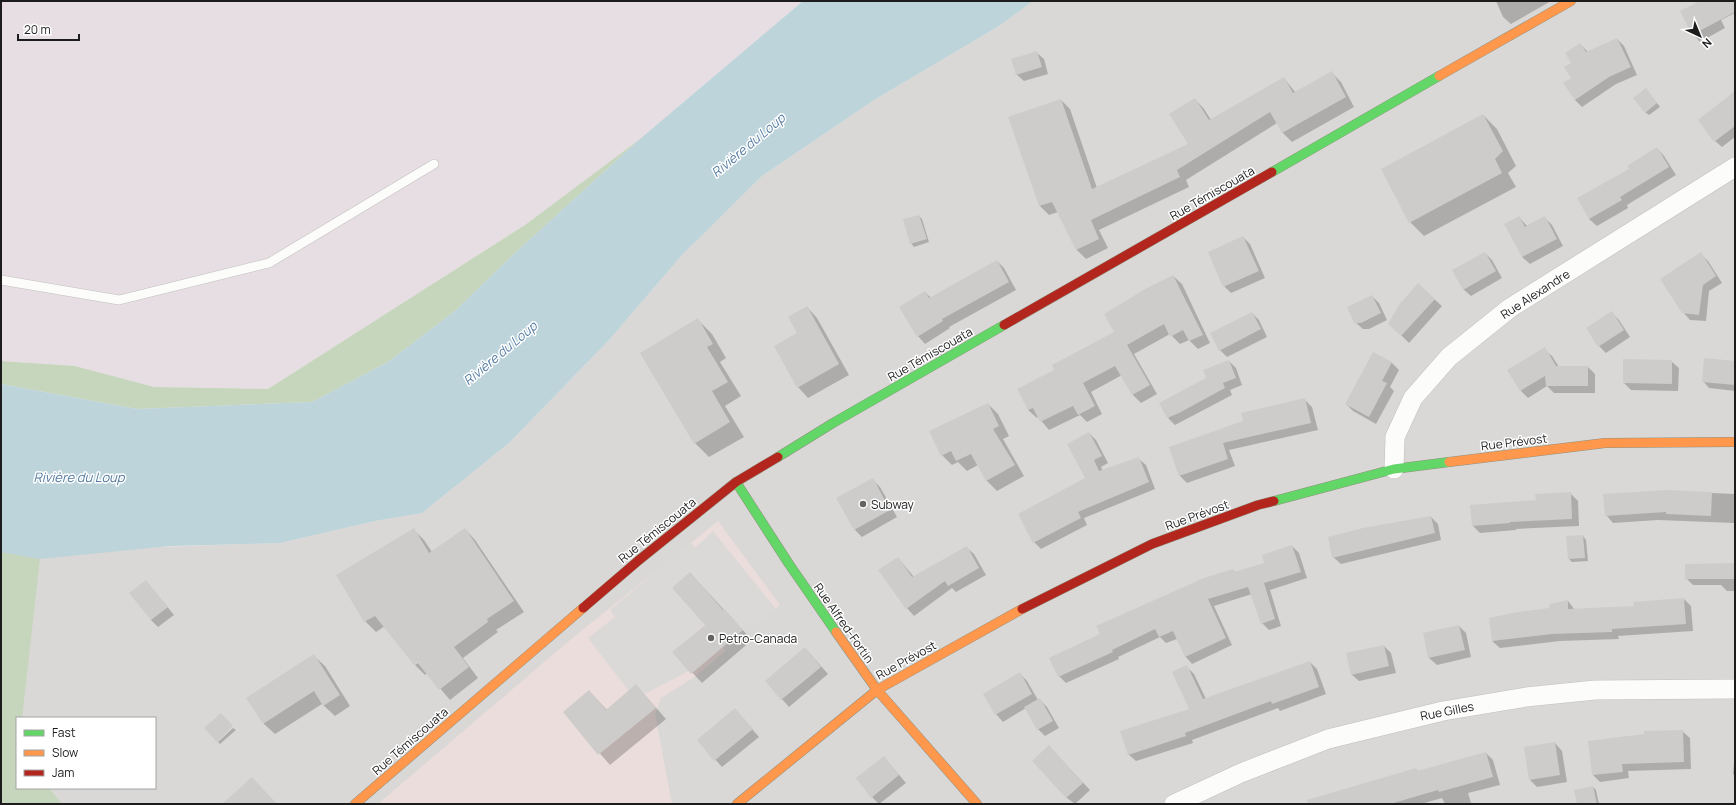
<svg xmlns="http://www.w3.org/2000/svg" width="1736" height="805" font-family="Manrope,sans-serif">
<rect width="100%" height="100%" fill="#eae8e5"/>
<path fill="#d9d8d6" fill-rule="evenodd" d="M 1033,1 L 1735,1 L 1735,804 L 1,804 L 1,552 L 280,543 L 375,521 L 422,513 L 509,443 L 609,340 L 682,255 L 762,176 L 874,100 L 999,26 ZM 17,718 L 155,718 L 155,788 L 17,788 Z"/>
<path fill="#ebdddb" d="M 718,521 L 780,605 L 693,678 L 661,698 L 655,714 L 672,804 L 378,804 L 570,640 Z"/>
<path fill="#e7dee3" d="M 1,1 L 803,1 L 640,139 L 525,225 L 268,389 L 154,387 L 75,366 L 1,361 Z"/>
<path fill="#c6d6bd" d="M 640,139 L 515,253 L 455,311 L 388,362 L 312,402 L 137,409 L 1,384 L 1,361 L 75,366 L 154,387 L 268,389 L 525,225 Z
M 1,552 L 40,559 L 22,718 L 17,718 L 17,788 L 49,788 L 62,804 L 1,804 Z"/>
<path fill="#dad9d8" d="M 713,531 L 776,609 L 726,651 L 723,647 L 743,630 L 724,608 L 673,652 L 689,671 L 635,699 L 588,638 L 615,617 L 610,610 L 690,542 L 695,548 Z"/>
<path fill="#bcd4da" d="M 803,1 L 1033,1 L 999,26 L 874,100 L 762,176 L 682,255 L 609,340 L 509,443 L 422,513 L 375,521 L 280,543 L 170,546 L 40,559 L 1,552 L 1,384 L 137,409 L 312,402 L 388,362 L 455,311 L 515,253 L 640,139 Z"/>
<path fill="#0003" d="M 1496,1 L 1551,1 L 1511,24 L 1503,17 Z
M 1702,1 L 1735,1 L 1735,13 L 1721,20 L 1725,28 L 1700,42 L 1693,34 Z
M 1617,39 L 1624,46 L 1637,75 L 1616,84 L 1582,107 L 1575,100 L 1573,78 L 1573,63 L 1580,44 L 1588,52 Z
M 1036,52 L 1044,59 L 1048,74 L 1024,81 L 1016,74 Z
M 1332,73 L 1341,82 L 1354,107 L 1292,142 L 1282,132 L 1277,123 L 1186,180 L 1189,187 L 1099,230 L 1108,248 L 1086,259 L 1076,249 L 1058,212 L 1049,215 L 1040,206 L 1061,100 L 1070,109 L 1097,188 L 1189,144 L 1195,99 L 1204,109 L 1211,120 L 1284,78 L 1295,92 Z
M 1735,92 L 1735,137 L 1722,147 L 1715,141 Z
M 1649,93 L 1660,107 L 1649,115 L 1645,112 Z
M 1483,115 L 1497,129 L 1516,166 L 1508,173 L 1516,187 L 1424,236 L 1410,222 Z
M 1657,148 L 1664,156 L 1676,175 L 1627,205 L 1628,208 L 1597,226 L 1589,219 L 1630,169 Z
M 919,216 L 922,219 L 929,242 L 914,247 L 911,243 Z
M 1519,217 L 1527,226 L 1544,217 L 1552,225 L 1563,246 L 1530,264 L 1522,257 Z
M 1243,237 L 1250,244 L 1265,278 L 1231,293 L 1224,286 Z
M 1485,253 L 1492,260 L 1502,278 L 1471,296 L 1463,289 Z
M 1701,254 L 1708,261 L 1722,283 L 1709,291 L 1706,321 L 1690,320 L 1683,312 Z
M 997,261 L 1004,268 L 1016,290 L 949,327 L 950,328 L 925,344 L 918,336 L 925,292 L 931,298 Z
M 1173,276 L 1182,284 L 1210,343 L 1198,349 L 1189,340 L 1180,344 L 1170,334 L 1134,354 L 1157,394 L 1141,403 L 1133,395 L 1122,375 L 1091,392 L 1102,414 L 1087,422 L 1080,415 L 1049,430 L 1038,417 L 1037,418 L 1028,410 L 1056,371 L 1115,332 Z
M 1418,285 L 1442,306 L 1409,343 L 1397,331 Z
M 1372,296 L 1379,303 L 1387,320 L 1369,329 L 1363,329 L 1355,322 Z
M 807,307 L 817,318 L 849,375 L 808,398 L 798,387 Z
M 1611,312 L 1619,320 L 1630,337 L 1606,353 L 1599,346 Z
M 1252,313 L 1259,320 L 1267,337 L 1227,357 L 1220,350 Z
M 698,320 L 712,334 L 726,358 L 720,362 L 741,396 L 725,406 L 744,437 L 709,457 L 695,443 L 641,354 Z
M 1544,349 L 1552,356 L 1559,367 L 1588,367 L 1595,374 L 1595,393 L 1554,393 L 1547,386 L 1528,398 L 1521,391 L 1508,370 Z
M 1374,354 L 1392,363 L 1399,370 L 1390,387 L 1394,391 L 1376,424 L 1353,411 L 1346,404 Z
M 1229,361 L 1236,368 L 1242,385 L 1230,390 L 1232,395 L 1175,425 L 1168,418 L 1207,378 Z
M 1671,361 L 1679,368 L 1678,391 L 1631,390 L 1624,383 Z
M 1735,362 L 1735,391 L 1709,388 L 1703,381 Z
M 1305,400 L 1312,407 L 1318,430 L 1229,450 L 1235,466 L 1187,483 L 1179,475 L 1170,448 Z
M 988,404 L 998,414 L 1009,436 L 1003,439 L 1024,476 L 997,491 L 987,481 L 978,465 L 967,471 L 958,462 L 952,465 L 942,455 Z
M 1089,433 L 1096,440 L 1108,463 L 1101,467 L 1103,471 L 1139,459 L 1146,465 L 1155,489 L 1084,518 L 1087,525 L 1041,549 L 1034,542 L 1087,478 Z
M 873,480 L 880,487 L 897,517 L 862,537 L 855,530 Z
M 1666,491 L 1735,494 L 1735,531 L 1734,523 L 1658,520 L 1613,523 L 1606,515 Z
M 1570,493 L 1578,501 L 1579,526 L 1516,529 L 1516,530 L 1480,533 L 1473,526 L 1471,506 L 1537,501 Z
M 1431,517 L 1438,524 L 1441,540 L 1341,564 L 1333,557 Z
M 465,529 L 475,540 L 524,612 L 496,630 L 498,632 L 463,658 L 478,678 L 450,700 L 427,673 L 425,675 L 415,665 L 422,660 L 385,626 L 376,632 L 365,621 L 338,576 L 414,530 L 424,540 L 432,552 Z
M 1583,536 L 1586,540 L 1588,561 L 1572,562 L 1569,559 Z
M 1292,546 L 1299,553 L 1307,578 L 1270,590 L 1281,626 L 1269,630 L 1262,623 L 1252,594 L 1214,606 L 1232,645 L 1192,664 L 1186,657 L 1177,639 L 1166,643 L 1160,637 L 1118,657 L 1119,659 L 1066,683 L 1059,676 L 1102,635 L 1098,626 L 1205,579 L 1233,570 L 1236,573 L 1265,564 Z
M 966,547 L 974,554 L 986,575 L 956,592 L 952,588 L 914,616 L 907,608 L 898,558 L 914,577 Z
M 1735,564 L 1735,591 L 1727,591 L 1721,585 L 1693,585 L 1686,578 Z
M 690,573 L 752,640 L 702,683 L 674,653 L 706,625 Z
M 146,581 L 174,615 L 158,627 L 151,620 Z
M 1684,599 L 1691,606 L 1693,631 L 1618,636 L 1619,639 L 1560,641 L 1500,648 L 1492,641 L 1550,609 L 1551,605 L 1568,601 L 1575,610 L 1635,607 Z
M 1459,626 L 1466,633 L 1471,657 L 1437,665 L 1429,658 Z
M 1384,646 L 1391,653 L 1396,673 L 1359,681 L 1351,674 Z
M 805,648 L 828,674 L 789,707 L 766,681 Z
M 314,656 L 325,666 L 350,706 L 335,716 L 322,704 L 275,734 L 264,724 L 248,699 Z
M 1310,662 L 1317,669 L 1326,694 L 1280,711 L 1278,708 L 1192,740 L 1193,743 L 1136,761 L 1128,754 L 1190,709 L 1187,667 L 1194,674 L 1206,699 Z
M 1020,674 L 1027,681 L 1038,700 L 1039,699 L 1047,707 L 1059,728 L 1045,736 L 1038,729 L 1026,708 L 1003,722 L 996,714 Z
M 636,685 L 666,719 L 610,765 L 564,712 L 589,691 L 607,710 Z
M 735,709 L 759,737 L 722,767 L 698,740 Z
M 233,728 L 236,730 L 220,744 L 218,742 Z
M 1682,731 L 1690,738 L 1691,769 L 1628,771 L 1629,778 L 1600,782 L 1593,775 Z
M 1555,743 L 1562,751 L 1567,782 L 1537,787 L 1530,780 Z
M 1735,752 L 1735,776 L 1733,774 Z
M 1486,753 L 1493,760 L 1500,785 L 1468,793 L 1471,803 L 1445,804 L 1442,798 L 1421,804 L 1314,804 L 1416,769 L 1418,772 Z
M 1056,754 L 1090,790 L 1075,804 L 1067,798 L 1033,761 Z
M 884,757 L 906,783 L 879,804 L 872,797 Z
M 1593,787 L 1596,790 L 1599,804 L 1578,804 Z"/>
<path fill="#ceccca" d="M 1700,1 L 1735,1 L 1735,12 L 1692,35 L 1680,11 Z
M 1617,38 L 1631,67 L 1609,77 L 1575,100 L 1563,83 L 1571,78 L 1564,67 L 1571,63 L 1565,53 L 1580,43 L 1586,52 Z
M 1037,51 L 1042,67 L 1016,75 L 1011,59 Z
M 1332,71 L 1346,97 L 1282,133 L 1270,112 L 1177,170 L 1180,177 L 1091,220 L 1099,239 L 1076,250 L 1052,202 L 1039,206 L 1008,117 L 1061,99 L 1092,189 L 1188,144 L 1169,114 L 1195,98 L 1209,120 L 1284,77 L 1293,93 Z
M 1646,88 L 1657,103 L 1645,113 L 1633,98 Z
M 1735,91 L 1735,126 L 1714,142 L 1698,120 Z
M 1483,114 L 1503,151 L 1495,159 L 1502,173 L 1409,223 L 1381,169 Z
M 1657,147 L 1669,167 L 1620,197 L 1622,200 L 1589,219 L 1577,198 L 1629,169 L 1627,166 Z
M 919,215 L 927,239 L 910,244 L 903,219 Z
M 1519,216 L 1525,227 L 1545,216 L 1557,239 L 1522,257 L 1504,224 Z
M 1243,236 L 1259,271 L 1223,287 L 1208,252 Z
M 1485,252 L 1496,271 L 1463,290 L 1452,270 Z
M 1701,252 L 1716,276 L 1703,285 L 1699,315 L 1682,313 L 1660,279 Z
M 997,260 L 1009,282 L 942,319 L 943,321 L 917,337 L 899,307 L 925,291 L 929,298 Z
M 1173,275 L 1203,335 L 1189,341 L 1183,330 L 1170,337 L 1164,324 L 1127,345 L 1150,385 L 1132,395 L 1115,366 L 1083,383 L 1095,406 L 1078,415 L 1073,406 L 1040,422 L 1033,408 L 1028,410 L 1017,389 L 1054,370 L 1052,365 L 1114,332 L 1104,314 L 1147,288 Z
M 1418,283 L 1435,299 L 1401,336 L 1388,324 L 1399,305 Z
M 1372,295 L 1381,313 L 1361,323 L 1354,323 L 1347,307 Z
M 807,306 L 839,364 L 797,388 L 774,346 L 797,333 L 788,317 Z
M 1612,311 L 1624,330 L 1598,347 L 1586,328 Z
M 1252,312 L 1261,329 L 1219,351 L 1210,333 Z
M 698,318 L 713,344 L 707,347 L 728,382 L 712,391 L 730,422 L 694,444 L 640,353 Z
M 1545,347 L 1556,366 L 1588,366 L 1588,386 L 1546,386 L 1545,376 L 1520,391 L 1507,370 Z
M 1373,352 L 1392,362 L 1382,381 L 1387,383 L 1369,417 L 1345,404 Z
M 1704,358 L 1735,361 L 1735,385 L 1702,382 Z
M 1623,359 L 1672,360 L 1672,384 L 1623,383 Z
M 1229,360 L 1236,378 L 1223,383 L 1225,388 L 1179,413 L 1167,418 L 1159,403 L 1206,378 L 1203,370 Z
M 1305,398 L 1311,423 L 1223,443 L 1228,459 L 1179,476 L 1169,447 L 1243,421 L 1241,413 Z
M 988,403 L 999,426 L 993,429 L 1015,465 L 986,481 L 971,454 L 956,461 L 951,451 L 941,456 L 929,431 Z
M 1089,432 L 1102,456 L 1094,460 L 1099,471 L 1139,457 L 1149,482 L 1078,512 L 1081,518 L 1033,543 L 1018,514 L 1085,478 L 1067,444 Z
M 873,478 L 890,510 L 854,530 L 836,498 Z
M 1666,490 L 1712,492 L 1711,516 L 1666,514 L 1666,512 L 1605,516 L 1603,494 Z
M 1571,492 L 1572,519 L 1510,522 L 1510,523 L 1472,526 L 1470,505 L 1536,500 L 1535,494 Z
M 1431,516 L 1435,533 L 1332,558 L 1328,537 L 1363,528 Z
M 414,528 L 429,553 L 465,528 L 514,601 L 487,619 L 488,622 L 454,647 L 469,667 L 439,690 L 417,662 L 414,665 L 375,616 L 364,622 L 336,575 Z
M 1583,535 L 1585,558 L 1568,559 L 1566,536 Z
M 1292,545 L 1301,572 L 1264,583 L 1275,619 L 1261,624 L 1248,587 L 1208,599 L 1226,638 L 1185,657 L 1173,631 L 1159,637 L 1155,629 L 1112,650 L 1113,652 L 1058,677 L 1049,658 L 1100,634 L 1096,626 L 1204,578 L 1233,569 L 1234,572 L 1264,563 L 1262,555 Z
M 967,546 L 979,568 L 948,586 L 945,581 L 906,609 L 878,570 L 898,557 L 912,577 Z
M 1735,563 L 1735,579 L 1685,579 L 1685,564 Z
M 690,572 L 723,610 L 724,608 L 743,630 L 691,674 L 672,652 L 705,625 L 672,588 Z
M 146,580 L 168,607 L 151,620 L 129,593 Z
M 1684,598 L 1686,624 L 1612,629 L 1612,632 L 1552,634 L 1492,641 L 1489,618 L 1518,612 L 1549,608 L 1550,604 L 1568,600 L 1568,609 L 1634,606 L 1633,602 Z
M 1459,625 L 1465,650 L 1428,658 L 1423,633 Z
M 1384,645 L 1389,666 L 1351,675 L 1346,653 Z
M 805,647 L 821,667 L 781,700 L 765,681 Z
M 314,654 L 340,695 L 323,706 L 314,691 L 263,724 L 246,698 Z
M 1310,661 L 1319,687 L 1272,704 L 1271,701 L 1185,733 L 1186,736 L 1128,755 L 1120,731 L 1189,709 L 1172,672 L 1187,665 L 1203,699 Z
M 1020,672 L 1032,694 L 995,715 L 983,694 Z
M 636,684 L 656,708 L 598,755 L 563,712 L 589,690 L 606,710 Z
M 1040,698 L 1053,721 L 1037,730 L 1024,707 Z
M 735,708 L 753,729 L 714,761 L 697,740 Z
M 221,713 L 233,726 L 217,742 L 204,728 Z
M 1683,730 L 1684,762 L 1622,764 L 1623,772 L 1592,775 L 1588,741 L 1644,734 L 1644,731 Z
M 1555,742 L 1560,775 L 1529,780 L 1524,747 Z
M 1049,745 L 1083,783 L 1066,798 L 1032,761 Z
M 1486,752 L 1493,777 L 1439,792 L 1438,790 L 1390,804 L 1308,804 L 1307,800 L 1416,768 L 1417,771 Z
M 884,756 L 899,775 L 871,798 L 856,778 Z
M 252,777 L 277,804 L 222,804 Z
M 1593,786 L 1597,804 L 1577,804 L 1574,790 Z"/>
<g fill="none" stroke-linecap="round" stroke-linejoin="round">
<g stroke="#c0bfbd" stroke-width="10">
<path id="lane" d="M 1,280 L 119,300 L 269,263 L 434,164"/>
</g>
<g stroke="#c0bfbd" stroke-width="20">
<path id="street" d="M 1394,469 L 1395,437 L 1413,398 L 1449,357 L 1510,308 L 1735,167
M 1174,804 L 1241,773 L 1328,739 L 1443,711 L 1526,697 L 1595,690 L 1735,689"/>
</g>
<g stroke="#90917f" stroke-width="10">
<path id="fast" d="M 1272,172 L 1439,76
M 778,457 L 833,423 L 1004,325
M 736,482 L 789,564 L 836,632
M 1274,501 L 1394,469 L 1449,462"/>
</g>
<g stroke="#90917f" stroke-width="10">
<path id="slow" d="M 1439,76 L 1571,1
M 1449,462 L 1605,443 L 1735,442
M 836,632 L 877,690 L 977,804
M 355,804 L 583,608
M 737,804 L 877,690 L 1022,609"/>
</g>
<g stroke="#90917f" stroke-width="10">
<path id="jam" d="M 1004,325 L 1272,172
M 583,608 L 639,560 L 736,482 L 778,457
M 1022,609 L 1152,544 L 1258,505 L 1274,501"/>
</g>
<use href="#lane" stroke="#fcfcfb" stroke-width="9"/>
<use href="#street" stroke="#fcfcfb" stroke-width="19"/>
<use href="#fast" stroke="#63d668" stroke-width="9"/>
<use href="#slow" stroke="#ff974d" stroke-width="9"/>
<use href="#jam" stroke="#b3261e" stroke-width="9"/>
</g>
<g fill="#646362" stroke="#fff" stroke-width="1.5">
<circle cx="863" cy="504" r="4"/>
<circle cx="711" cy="638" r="4"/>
</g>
<g text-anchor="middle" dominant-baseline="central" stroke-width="3" stroke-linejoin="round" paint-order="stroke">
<g font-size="12" fill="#1c1c1c" stroke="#fff">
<text transform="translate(1212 193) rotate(-30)">Rue Témiscouata</text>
<text transform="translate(1535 294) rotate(-33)">Rue Alexandre</text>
<text transform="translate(930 354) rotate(-30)">Rue Témiscouata</text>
<text transform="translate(1514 442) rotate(-7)">Rue Prévost</text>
<text transform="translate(1197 515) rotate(-20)">Rue Prévost</text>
<text transform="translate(657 530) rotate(-39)">Rue Témiscouata</text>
<text transform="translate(844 623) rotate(55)">Rue Alfred-Fortin</text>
<text transform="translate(906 660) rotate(-29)">Rue Prévost</text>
<text transform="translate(1447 711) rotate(-11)">Rue Gilles</text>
<text transform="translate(410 741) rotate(-41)">Rue Témiscouata</text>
</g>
<g font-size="12" fill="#1c1c1c" stroke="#fff" text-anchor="start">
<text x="871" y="504">Subway</text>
<text x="719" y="638">Petro-Canada</text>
</g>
<g font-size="13" font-style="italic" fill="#547a9f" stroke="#fff">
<text transform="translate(748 145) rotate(-40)">Rivière du Loup</text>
<text transform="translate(500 353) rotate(-40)">Rivière du Loup</text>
<text x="79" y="477">Rivière du Loup</text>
</g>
</g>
<rect width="1736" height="805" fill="none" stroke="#1c1c1c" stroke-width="4"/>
<rect x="16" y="717" width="140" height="72" fill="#ffffff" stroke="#a4a4a4"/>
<rect x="24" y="730" width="20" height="6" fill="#63d668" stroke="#a4a4a4"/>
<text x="52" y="737" font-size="12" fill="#1c1c1c">Fast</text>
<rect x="24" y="750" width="20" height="6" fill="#ff974d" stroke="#a4a4a4"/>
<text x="52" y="757" font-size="12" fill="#1c1c1c">Slow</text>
<rect x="24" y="770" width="20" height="6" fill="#b3261e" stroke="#a4a4a4"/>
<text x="52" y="777" font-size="12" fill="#1c1c1c">Jam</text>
<g transform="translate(1700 36) rotate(136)" stroke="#ffffff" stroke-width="3" paint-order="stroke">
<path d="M0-3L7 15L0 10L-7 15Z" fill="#1c1c1c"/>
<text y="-6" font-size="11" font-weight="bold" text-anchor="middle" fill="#1c1c1c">N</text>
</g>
<path d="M18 34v6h61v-6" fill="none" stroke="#1c1c1c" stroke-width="2"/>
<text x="24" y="34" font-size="12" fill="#1c1c1c" stroke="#ffffff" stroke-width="3" paint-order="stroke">20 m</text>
</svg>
